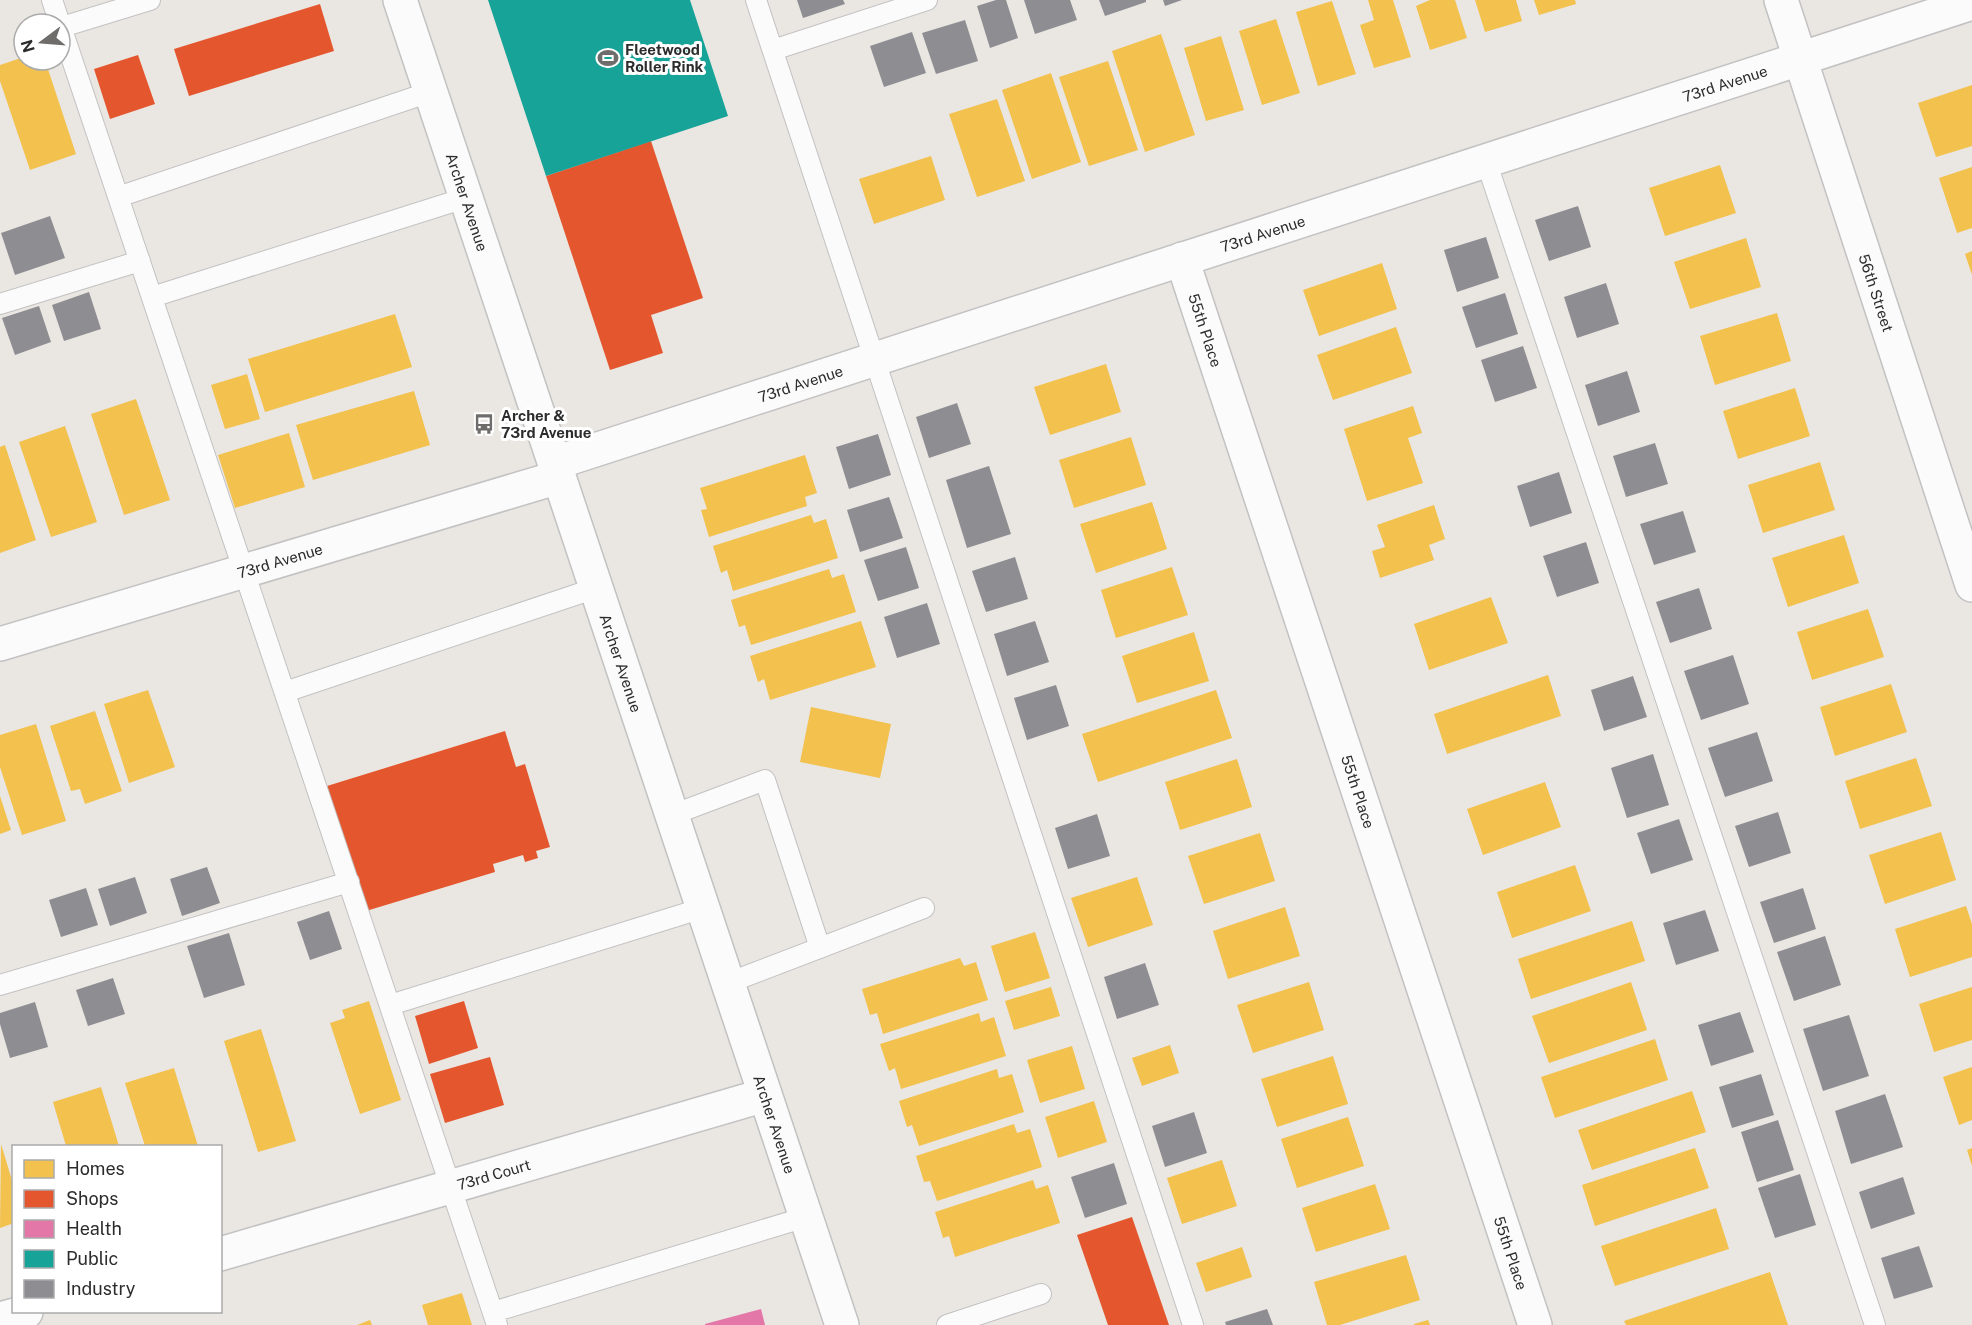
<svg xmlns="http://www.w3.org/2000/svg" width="1972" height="1325" font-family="'Public Sans',sans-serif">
<rect width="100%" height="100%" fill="#eae6e2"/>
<path fill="#f2c14e" d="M 1368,0 L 1393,0 L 1411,57 L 1374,68 L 1360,25 L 1374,20 Z
M 1430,0 L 1455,0 L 1467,38 L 1430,50 L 1416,6 Z
M 1475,0 L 1516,0 L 1522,21 L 1485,32 Z
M 1534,0 L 1575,0 L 1576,4 L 1539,15 Z
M 1332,1 L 1356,74 L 1318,86 L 1296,12 Z
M 1276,19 L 1300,93 L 1262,105 L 1239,31 Z
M 1161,34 L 1195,135 L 1145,152 L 1112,51 Z
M 1221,36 L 1244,110 L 1206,121 L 1184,48 Z
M 24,57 L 24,60 L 45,60 L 76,154 L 30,170 L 0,81 L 0,65 Z
M 1108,61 L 1138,150 L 1089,166 L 1059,77 Z
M 1051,73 L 1081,162 L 1032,179 L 1002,90 Z
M 1972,85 L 1972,146 L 1936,157 L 1918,103 Z
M 997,99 L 1025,181 L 977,197 L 949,114 Z
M 931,156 L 945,200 L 874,224 L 859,179 Z
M 1720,165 L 1736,213 L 1665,236 L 1649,188 Z
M 1972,167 L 1972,228 L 1957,233 L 1939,178 Z
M 1746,238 L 1761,287 L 1690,309 L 1674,262 Z
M 1972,251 L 1972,275 L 1965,254 Z
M 1382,263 L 1397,309 L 1319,336 L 1303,290 Z
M 1777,313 L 1791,361 L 1715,385 L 1700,336 Z
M 395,314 L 412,367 L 265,412 L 248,359 Z
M 1396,327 L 1412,373 L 1333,400 L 1317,355 Z
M 1106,364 L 1121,412 L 1050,435 L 1034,387 Z
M 247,374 L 260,419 L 225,429 L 211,385 Z
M 1795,388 L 1810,436 L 1738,459 L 1723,411 Z
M 414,391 L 430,445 L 313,480 L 296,425 Z
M 136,399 L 170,500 L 124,515 L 91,414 Z
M 1413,406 L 1422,433 L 1408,438 L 1423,483 L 1367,501 L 1344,429 Z
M 65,426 L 97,522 L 51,537 L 19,442 Z
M 289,433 L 305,487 L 235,508 L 218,455 Z
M 1131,437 L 1146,485 L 1074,508 L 1059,460 Z
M 5,445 L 36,540 L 0,553 L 0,447 Z
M 805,455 L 817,493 L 805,497 L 807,506 L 709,537 L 701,510 L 707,509 L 700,488 Z
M 1820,462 L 1835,510 L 1763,533 L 1748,485 Z
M 1152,502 L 1167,549 L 1096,573 L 1080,524 Z
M 1434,505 L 1445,539 L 1429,545 L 1434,560 L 1380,578 L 1372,551 L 1385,547 L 1377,525 Z
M 811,515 L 814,523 L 826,519 L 838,558 L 733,591 L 727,570 L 721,573 L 713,546 Z
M 1844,535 L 1859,583 L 1788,607 L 1772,558 Z
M 1172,567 L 1188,615 L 1116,638 L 1101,590 Z
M 829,569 L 832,578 L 844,574 L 856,612 L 751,645 L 745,625 L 739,627 L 731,600 Z
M 1491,597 L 1508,643 L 1429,670 L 1414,624 Z
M 1868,609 L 1884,657 L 1812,680 L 1797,632 Z
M 861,621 L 876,667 L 770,700 L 764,679 L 758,682 L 750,656 Z
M 1194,632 L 1209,681 L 1137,703 L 1122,656 Z
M 1548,675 L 1561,716 L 1447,754 L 1434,714 Z
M 1891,684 L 1907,732 L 1835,756 L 1820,707 Z
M 148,690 L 175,767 L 129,783 L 104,704 Z
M 1216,690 L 1232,738 L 1098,782 L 1082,734 Z
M 811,707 L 891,724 L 880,778 L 800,762 Z
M 95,711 L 122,791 L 85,804 L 80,789 L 71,791 L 50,726 Z
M 36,724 L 66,821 L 22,835 L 0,767 L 0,735 Z
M 1916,758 L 1932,806 L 1860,829 L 1845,781 Z
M 1237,759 L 1252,807 L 1180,830 L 1165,782 Z
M 1545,782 L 1561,827 L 1483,855 L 1467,809 Z
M 0,796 L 11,830 L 0,834 Z
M 1941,832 L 1956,880 L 1885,904 L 1869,855 Z
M 1260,833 L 1275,881 L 1204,904 L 1188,856 Z
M 1575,865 L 1591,911 L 1512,938 L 1497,892 Z
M 1137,877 L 1153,925 L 1088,947 L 1071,898 Z
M 1966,906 L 1972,924 L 1972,957 L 1910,977 L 1895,929 Z
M 1285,907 L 1300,956 L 1228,979 L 1213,931 Z
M 1632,921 L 1645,961 L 1531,999 L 1518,959 Z
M 1035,932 L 1050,978 L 1005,992 L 991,946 Z
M 960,958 L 964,966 L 976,962 L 988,1000 L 883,1034 L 877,1013 L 870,1015 L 862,989 Z
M 1309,982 L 1324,1030 L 1253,1053 L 1237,1005 Z
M 1631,982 L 1647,1030 L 1549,1063 L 1532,1016 Z
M 1051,987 L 1060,1016 L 1014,1030 L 1005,1001 Z
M 1972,987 L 1972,1040 L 1934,1052 L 1919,1004 Z
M 369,1001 L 401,1100 L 360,1114 L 330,1023 L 345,1018 L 342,1010 Z
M 979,1013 L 981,1022 L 994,1017 L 1006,1056 L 901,1089 L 895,1068 L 889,1071 L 880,1044 Z
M 261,1029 L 296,1141 L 258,1152 L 224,1041 Z
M 1655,1039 L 1668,1080 L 1555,1118 L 1541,1077 Z
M 1170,1045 L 1179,1073 L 1142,1086 L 1132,1058 Z
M 1072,1046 L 1085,1089 L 1040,1103 L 1027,1060 Z
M 1333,1056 L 1348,1104 L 1277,1127 L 1261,1079 Z
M 1972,1067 L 1972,1120 L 1959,1125 L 1943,1077 Z
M 174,1068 L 198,1146 L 145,1146 L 125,1083 Z
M 997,1069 L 999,1078 L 1012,1074 L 1024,1112 L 919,1146 L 912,1125 L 907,1127 L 899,1101 Z
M 101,1087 L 119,1146 L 66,1146 L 53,1102 Z
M 1692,1091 L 1706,1132 L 1592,1170 L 1578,1130 Z
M 1094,1101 L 1107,1142 L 1058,1158 L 1045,1117 Z
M 1348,1117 L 1364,1166 L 1297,1188 L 1281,1139 Z
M 1014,1124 L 1017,1133 L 1030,1129 L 1042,1167 L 937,1201 L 930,1181 L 924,1182 L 916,1156 Z
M 1,1144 L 14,1187 L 14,1223 L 0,1228 Z
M 1695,1148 L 1709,1188 L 1595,1226 L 1582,1185 Z
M 1972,1148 L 1972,1166 L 1967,1150 Z
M 1222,1160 L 1237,1206 L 1182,1224 L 1167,1178 Z
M 1033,1180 L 1036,1189 L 1048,1185 L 1060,1223 L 955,1257 L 949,1236 L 943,1238 L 935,1212 Z
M 1375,1184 L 1390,1229 L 1316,1252 L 1302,1208 Z
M 1716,1208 L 1729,1249 L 1615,1286 L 1601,1246 Z
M 1242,1247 L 1252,1277 L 1206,1292 L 1196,1263 Z
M 1406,1255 L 1420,1300 L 1340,1325 L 1327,1325 L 1314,1282 Z
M 1770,1272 L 1788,1325 L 1626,1325 L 1624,1321 Z
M 462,1293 L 472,1325 L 428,1325 L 422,1305 Z
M 370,1320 L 372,1325 L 357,1325 Z
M 1428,1320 L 1430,1325 L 1414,1325 L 1414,1324 Z"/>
<path fill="#e4572e" d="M 320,4 L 334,51 L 189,96 L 174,49 Z
M 138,55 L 155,104 L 110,119 L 94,69 Z
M 651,141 L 703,298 L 651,315 L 663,353 L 610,370 L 546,176 Z
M 505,731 L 516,767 L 525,764 L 550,847 L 536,851 L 538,858 L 525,862 L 523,855 L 493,864 L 495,872 L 366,911 L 327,786 Z
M 464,1001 L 478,1048 L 429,1064 L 415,1016 Z
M 490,1057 L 504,1105 L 445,1123 L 430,1074 Z
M 1132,1217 L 1169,1325 L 1108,1325 L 1077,1235 Z"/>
<path fill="#e377a8" d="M 761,1309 L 765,1325 L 705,1325 L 705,1324 Z"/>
<path fill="#17a398" d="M 488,0 L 690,0 L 728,116 L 546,176 Z"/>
<path fill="#8d8d92" d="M 797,0 L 843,0 L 845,4 L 803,18 Z
M 996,0 L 1006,0 L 1018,38 L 990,48 L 977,6 Z
M 1024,0 L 1070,0 L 1077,20 L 1035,34 Z
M 1099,0 L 1146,0 L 1146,2 L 1105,16 Z
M 1163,0 L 1182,0 L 1165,6 Z
M 965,20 L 978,61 L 936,74 L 922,33 Z
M 912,32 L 926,73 L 884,87 L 870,46 Z
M 1578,206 L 1591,247 L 1549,261 L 1535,220 Z
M 50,216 L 65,258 L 15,275 L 1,233 Z
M 1486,237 L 1499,278 L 1457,292 L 1444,250 Z
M 1606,283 L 1619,324 L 1577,338 L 1564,297 Z
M 89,292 L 101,329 L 64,341 L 52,305 Z
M 1505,293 L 1518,334 L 1476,348 L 1462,307 Z
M 39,306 L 51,342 L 15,355 L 2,318 Z
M 1523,346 L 1537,388 L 1495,402 L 1481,360 Z
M 1627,371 L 1640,412 L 1598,426 L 1585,385 Z
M 957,403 L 971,444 L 929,458 L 916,417 Z
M 878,434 L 891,475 L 849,489 L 836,447 Z
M 1655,443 L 1668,484 L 1626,497 L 1613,456 Z
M 989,466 L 1011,534 L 967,548 L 946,480 Z
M 1559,472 L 1572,513 L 1530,527 L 1517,486 Z
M 889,497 L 903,538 L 860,552 L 847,510 Z
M 1683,511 L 1696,552 L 1654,565 L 1640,524 Z
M 1586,542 L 1599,583 L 1557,597 L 1543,556 Z
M 906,547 L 919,588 L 878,601 L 864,560 Z
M 1015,557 L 1028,599 L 986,612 L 972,571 Z
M 1699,588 L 1712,629 L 1670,643 L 1656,602 Z
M 927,603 L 940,644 L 897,658 L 884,617 Z
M 1035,621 L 1049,662 L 1007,676 L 994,634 Z
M 1733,655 L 1749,704 L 1701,720 L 1684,671 Z
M 1633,676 L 1647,717 L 1604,731 L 1591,690 Z
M 1056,685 L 1069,726 L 1027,740 L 1014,698 Z
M 1757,732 L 1773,781 L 1725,797 L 1708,748 Z
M 1653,754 L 1669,805 L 1627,818 L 1611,768 Z
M 1778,812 L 1791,853 L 1749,867 L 1735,826 Z
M 1097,814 L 1110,856 L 1068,869 L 1055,828 Z
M 1679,819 L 1693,860 L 1651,874 L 1637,833 Z
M 207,867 L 220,903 L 182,916 L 170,879 Z
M 135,877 L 147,913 L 110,926 L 98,889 Z
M 86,888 L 98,925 L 61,937 L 49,900 Z
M 1803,888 L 1816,929 L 1774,943 L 1760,902 Z
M 1705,910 L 1719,951 L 1676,965 L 1663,923 Z
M 329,911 L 342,949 L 310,960 L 297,922 Z
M 229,933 L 245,985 L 204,998 L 187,946 Z
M 1825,936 L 1841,985 L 1794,1001 L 1777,952 Z
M 1145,963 L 1159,1005 L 1117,1019 L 1104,977 Z
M 113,978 L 125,1014 L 88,1026 L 76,990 Z
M 35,1002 L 48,1047 L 10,1058 L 0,1024 L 0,1013 Z
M 1740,1012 L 1754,1052 L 1711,1066 L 1698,1025 Z
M 1849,1015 L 1869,1076 L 1823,1091 L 1803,1029 Z
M 1761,1074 L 1774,1115 L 1732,1128 L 1719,1087 Z
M 1885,1094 L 1903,1147 L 1851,1164 L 1835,1111 Z
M 1194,1112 L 1207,1153 L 1165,1167 L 1152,1126 Z
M 1778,1120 L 1794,1170 L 1757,1182 L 1741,1132 Z
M 1114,1163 L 1127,1204 L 1085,1218 L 1071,1177 Z
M 1800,1174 L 1816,1225 L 1775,1238 L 1758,1188 Z
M 1903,1177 L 1915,1214 L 1871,1229 L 1859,1192 Z
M 1919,1246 L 1933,1287 L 1894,1299 L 1881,1258 Z
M 1267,1309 L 1273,1325 L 1226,1325 L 1225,1322 Z"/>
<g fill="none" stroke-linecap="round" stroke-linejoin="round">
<g stroke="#c3c2c3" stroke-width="22">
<path id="lane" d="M 52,0 L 497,1325
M 756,0 L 1193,1325
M 62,27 L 150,0
M 773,50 L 927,0
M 1486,161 L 1875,1325
M 118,197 L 430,92
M 152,297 L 465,198
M 0,304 L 140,261
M 285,692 L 596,588
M 672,815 L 765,780 L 820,948
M 728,983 L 924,908
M 0,985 L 349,882
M 390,1005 L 703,908
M 493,1312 L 806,1217
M 947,1325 L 1041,1294"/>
</g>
<g stroke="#c3c2c3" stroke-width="36">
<g id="street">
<path id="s1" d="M 1781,0 L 1972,585"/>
<path id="s2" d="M 1182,259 L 1535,1325"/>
<path id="s3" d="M 555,463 L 1972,3"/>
<path id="s4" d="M 0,644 L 559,477"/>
<path id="s5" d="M 220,1254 L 765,1095"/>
<path d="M 0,1319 L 26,1312"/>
</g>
</g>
<g stroke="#c3c2c3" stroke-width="36">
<g id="secondary">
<path id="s6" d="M 400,0 L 842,1325"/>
</g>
</g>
<use href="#lane" stroke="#fcfbfb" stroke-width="20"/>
<use href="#street" stroke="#fcfbfb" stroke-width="33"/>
<use href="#secondary" stroke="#fcfbfb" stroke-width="33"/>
</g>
<defs>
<g id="stadium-bare" transform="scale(1.62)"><path d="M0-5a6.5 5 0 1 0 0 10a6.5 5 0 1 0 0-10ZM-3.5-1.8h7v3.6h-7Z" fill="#6e6d6c" stroke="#fff" stroke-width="2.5" paint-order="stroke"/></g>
<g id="bus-bare" transform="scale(1.62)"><path d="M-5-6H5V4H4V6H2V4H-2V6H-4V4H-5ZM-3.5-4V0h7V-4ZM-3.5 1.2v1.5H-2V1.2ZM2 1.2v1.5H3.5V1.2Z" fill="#6e6d6c" stroke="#fff" stroke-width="2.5" paint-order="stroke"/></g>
</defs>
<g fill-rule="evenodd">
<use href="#stadium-bare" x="608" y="58"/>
<use href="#bus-bare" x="484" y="424"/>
</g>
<g text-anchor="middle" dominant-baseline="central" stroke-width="6" stroke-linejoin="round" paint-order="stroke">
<g font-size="15" font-weight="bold" fill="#2c2c2c" stroke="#fff" text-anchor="start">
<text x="625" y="49">Fleetwood<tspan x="625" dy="17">Roller Rink</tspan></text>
<text x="501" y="415">Archer &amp;<tspan x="501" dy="17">73rd Avenue</tspan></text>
</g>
<g font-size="15" fill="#2c2c2c" stroke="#fff">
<text stroke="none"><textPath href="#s3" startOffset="1230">73rd Avenue</textPath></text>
<text stroke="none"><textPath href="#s6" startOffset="213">Archer Avenue</textPath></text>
<text stroke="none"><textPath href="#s3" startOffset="744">73rd Avenue</textPath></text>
<text stroke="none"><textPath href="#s1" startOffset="308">56th Street</textPath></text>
<text stroke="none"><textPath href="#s2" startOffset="75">55th Place</textPath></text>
<text stroke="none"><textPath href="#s3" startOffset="258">73rd Avenue</textPath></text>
<text stroke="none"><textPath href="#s4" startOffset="292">73rd Avenue</textPath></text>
<text stroke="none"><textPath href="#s6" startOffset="699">Archer Avenue</textPath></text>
<text stroke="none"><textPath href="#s2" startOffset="561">55th Place</textPath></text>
<text stroke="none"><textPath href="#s6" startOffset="1185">Archer Avenue</textPath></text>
<text stroke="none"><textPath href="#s5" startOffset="285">73rd Court</textPath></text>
<text stroke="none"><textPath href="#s2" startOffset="1047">55th Place</textPath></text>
</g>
</g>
<rect x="12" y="1145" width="210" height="168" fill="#ffffff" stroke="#ababab" stroke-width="1.5"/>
<rect x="24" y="1160" width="30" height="18" fill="#f2c14e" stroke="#ababab" stroke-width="1.5"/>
<text x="66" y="1175" font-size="18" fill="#2c2c2c">Homes</text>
<rect x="24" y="1190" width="30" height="18" fill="#e4572e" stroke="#ababab" stroke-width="1.5"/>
<text x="66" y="1205" font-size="18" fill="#2c2c2c">Shops</text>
<rect x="24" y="1220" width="30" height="18" fill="#e377a8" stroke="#ababab" stroke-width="1.5"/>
<text x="66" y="1235" font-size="18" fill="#2c2c2c">Health</text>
<rect x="24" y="1250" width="30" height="18" fill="#17a398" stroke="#ababab" stroke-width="1.5"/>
<text x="66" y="1265" font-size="18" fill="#2c2c2c">Public</text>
<rect x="24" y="1280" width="30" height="18" fill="#8d8d92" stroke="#ababab" stroke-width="1.5"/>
<text x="66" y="1295" font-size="18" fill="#2c2c2c">Industry</text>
<g transform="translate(42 42) rotate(254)"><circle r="28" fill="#ffffff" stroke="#ababab" stroke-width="1.5"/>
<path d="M0-4.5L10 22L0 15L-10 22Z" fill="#6e6d6c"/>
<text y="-9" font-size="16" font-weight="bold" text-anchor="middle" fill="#2c2c2c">N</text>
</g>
</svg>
